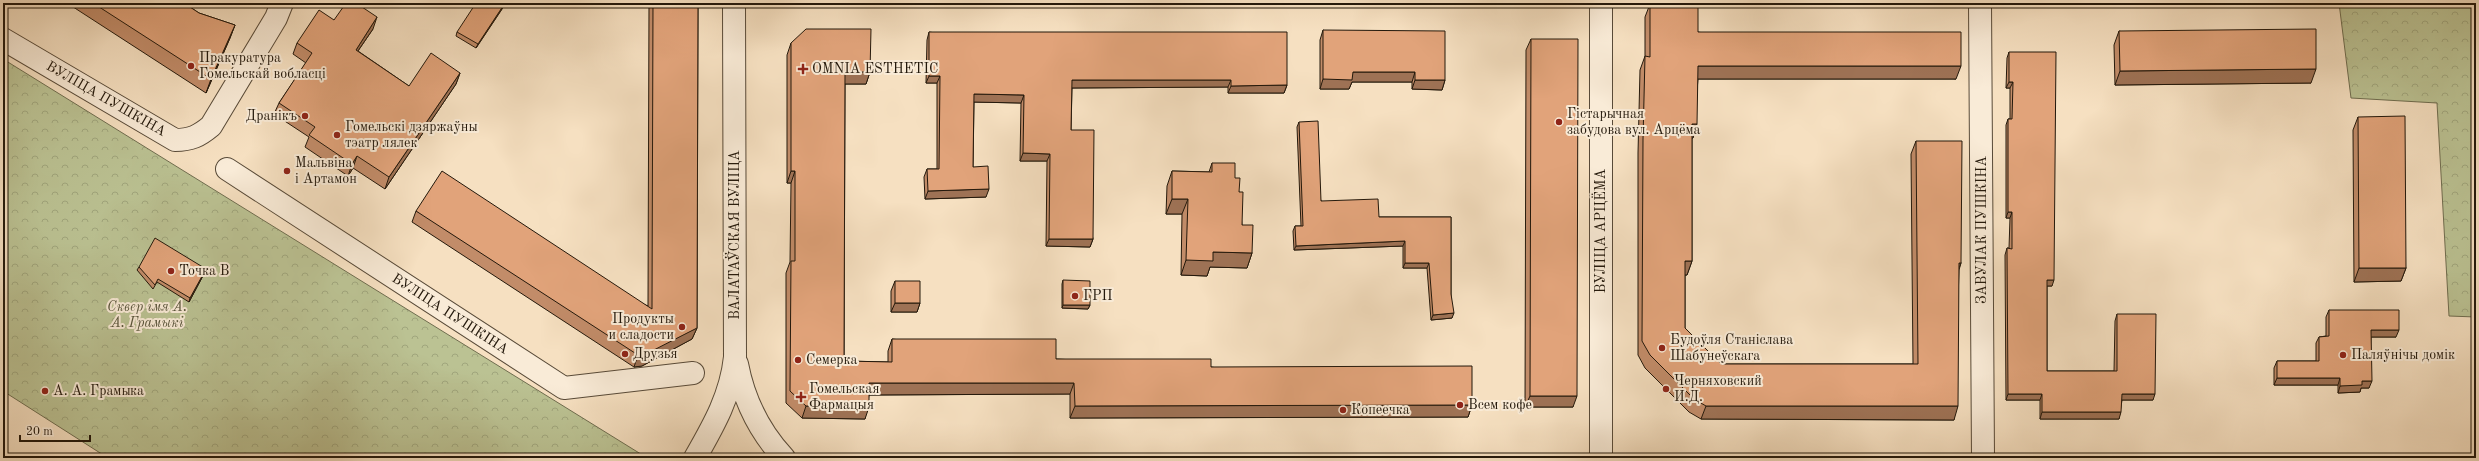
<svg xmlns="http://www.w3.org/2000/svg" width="2479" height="461" font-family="'Old Standard TT',serif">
<defs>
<pattern id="park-crowns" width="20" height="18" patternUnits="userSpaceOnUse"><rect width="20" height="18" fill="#bbc293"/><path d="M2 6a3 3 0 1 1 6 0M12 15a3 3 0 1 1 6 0" fill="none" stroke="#a0a67d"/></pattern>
</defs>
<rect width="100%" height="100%" fill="#f6e0c1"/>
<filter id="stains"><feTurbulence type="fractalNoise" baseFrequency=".005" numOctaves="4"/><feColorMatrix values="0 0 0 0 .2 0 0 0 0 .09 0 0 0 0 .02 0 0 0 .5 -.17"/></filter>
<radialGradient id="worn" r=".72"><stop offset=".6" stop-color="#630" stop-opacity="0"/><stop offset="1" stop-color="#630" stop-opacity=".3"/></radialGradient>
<path fill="url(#park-crowns)" stroke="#6f6d4f" d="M 2339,3 L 2476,3 L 2476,317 L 2449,316 L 2437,103 L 2351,98 Z
M 3,59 L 644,456 L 642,458 L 108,458 L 3,391 Z"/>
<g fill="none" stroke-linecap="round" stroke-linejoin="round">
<g stroke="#584a38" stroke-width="24">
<path id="minor" d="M 1980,3 L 1983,458
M 3,39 L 175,140 C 191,140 199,136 211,126 L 276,18 L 282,3
M 227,169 L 564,388 L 693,373
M 737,364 C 744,401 759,431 784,458
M 695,458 C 714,425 731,395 735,357 L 734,3
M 1601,458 L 1601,3"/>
</g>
<use href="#minor" stroke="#f9ebd7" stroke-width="22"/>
</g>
<path fill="#c28c69" stroke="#23180b" d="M 67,3 L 184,3 L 199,13 L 235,25 L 230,38 L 206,93 Z
M 506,3 L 476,48 L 456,36 L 457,32 Z
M 649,3 L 698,3 L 697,328 L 692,339 L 642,366 L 634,367 L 412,222 L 416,211 L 648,306 Z
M 1650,4 L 1698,32 L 1956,79 L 1698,79 L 1693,138 L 1692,138 L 1692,261 L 1687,275 L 1685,275 L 1685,328 L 1721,364 L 1913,364 L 1911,154 L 1916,141 L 1961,263 L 1959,270 L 1954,420 L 1701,419 L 1689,412 L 1645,368 L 1638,355 L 1638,153 L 1640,70 L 1645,56 L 1645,17 Z
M 334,20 L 373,29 L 358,51 L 409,86 L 460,73 L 456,84 L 385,189 L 353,168 L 348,176 L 305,147 L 309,137 L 274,114 L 279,103 L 306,63 L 293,54 L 297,43 Z
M 1323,30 L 1445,80 L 1442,90 L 1412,89 L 1412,82 L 1352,82 L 1349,89 L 1320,89 L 1320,40 Z
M 2119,31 L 2311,83 L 2115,85 L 2114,45 Z
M 929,32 L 1287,85 L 1284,93 L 1228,93 L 1228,87 L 1072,88 L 1071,130 L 1093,239 L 1090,247 L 1046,246 L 1047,161 L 1020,161 L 1021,103 L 974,102 L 973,167 L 986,197 L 925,199 L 924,177 L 927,169 L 937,169 L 937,83 L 926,83 L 927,40 Z
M 1531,39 L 1573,407 L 1525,407 L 1526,50 Z
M 791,43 L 870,72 L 866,84 L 845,84 L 844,361 L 888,362 L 888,351 L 892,339 L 1056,359 L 1211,367 L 1472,405 L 1468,417 L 1070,418 L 1070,394 L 869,395 L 865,419 L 802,418 L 786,403 L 786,273 L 790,262 L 791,183 L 787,183 L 787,55 Z
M 2009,52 L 2052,286 L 2047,286 L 2047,371 L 2114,371 L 2115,321 L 2117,314 L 2153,400 L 2122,400 L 2119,419 L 2040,419 L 2040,400 L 2006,400 L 2005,255 L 2007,248 L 2009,248 L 2010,218 L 2006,218 L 2006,125 L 2008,119 L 2010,119 L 2010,88 L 2006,88 L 2007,58 Z
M 2358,117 L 2406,268 L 2401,281 L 2354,282 L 2353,130 Z
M 1299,122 L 1321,201 L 1379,217 L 1451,217 L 1451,294 L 1452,318 L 1431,320 L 1427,268 L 1403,268 L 1403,246 L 1294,250 L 1293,231 L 1295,226 L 1301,226 L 1297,127 Z
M 1212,163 L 1235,178 L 1239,192 L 1242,225 L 1252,253 L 1247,268 L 1210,267 L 1207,276 L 1181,275 L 1182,214 L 1166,214 L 1167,186 L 1172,171 L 1209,172 Z
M 139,267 L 205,272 L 189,302 L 157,282 L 153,289 L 137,270 Z
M 1063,280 L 1090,305 L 1088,309 L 1062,308 L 1062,284 Z
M 895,281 L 920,303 L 917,312 L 891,312 L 891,291 Z
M 2329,310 L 2396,337 L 2371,337 L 2369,388 L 2361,388 L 2360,392 L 2338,393 L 2338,385 L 2274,385 L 2274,368 L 2277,361 L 2316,361 L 2316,343 L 2319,337 L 2326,336 L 2326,317 Z"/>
<path fill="#9e7255" stroke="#23180b" d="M 505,3 L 506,3 L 476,48 L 478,44 Z
M 377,17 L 373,29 L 351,61 L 356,50 Z
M 235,25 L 230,38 L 206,93 L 211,79 Z
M 1698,66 L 1961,66 L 1956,79 L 1693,79 Z
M 2316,69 L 2311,83 L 2115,85 L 2120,71 Z
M 845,72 L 870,72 L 866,84 L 841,84 Z
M 1353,72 L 1415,72 L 1412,82 L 1352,82 L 1349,89 L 1320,89 L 1323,79 Z
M 460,73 L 456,84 L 385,189 L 389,177 Z
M 929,76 L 940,76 L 937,83 L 926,83 Z
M 1072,80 L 1231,80 L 1228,87 L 1069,88 Z
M 1415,80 L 1445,80 L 1442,90 L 1412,89 Z
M 2009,82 L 2013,82 L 2010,88 L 2006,88 Z
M 1287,85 L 1284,93 L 1228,93 L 1231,86 Z
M 974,94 L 1024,95 L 1021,103 L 971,102 Z
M 1692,124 L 1697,124 L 1693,138 L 1687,137 Z
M 1023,153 L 1050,154 L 1047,161 L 1020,161 Z
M 357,156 L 353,168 L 348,176 L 352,164 Z
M 791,171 L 795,171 L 791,183 L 787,183 Z
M 989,189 L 986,197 L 925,199 L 928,191 Z
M 1172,199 L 1188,199 L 1182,214 L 1166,214 Z
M 2008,212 L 2012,212 L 2010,218 L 2006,218 Z
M 1049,239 L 1093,239 L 1090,247 L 1046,246 Z
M 1405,241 L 1403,246 L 1294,250 L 1296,246 Z
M 1213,252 L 1252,253 L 1247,268 L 1210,267 L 1207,276 L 1181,275 L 1186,260 Z
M 1685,261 L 1692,261 L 1687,275 L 1681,275 Z
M 1405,263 L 1429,263 L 1427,268 L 1403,268 Z
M 1959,263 L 1961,263 L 1956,276 Z
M 2359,268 L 2406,268 L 2401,281 L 2354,282 Z
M 206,269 L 205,272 L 189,302 L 190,298 Z
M 2047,280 L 2054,280 L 2052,286 L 2044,286 Z
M 895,303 L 920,303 L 917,312 L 891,312 Z
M 1063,305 L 1090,305 L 1088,309 L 1062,308 Z
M 1454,313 L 1452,318 L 1431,320 L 1433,315 Z
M 697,328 L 692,339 L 642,366 L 634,367 L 638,355 Z
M 2371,330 L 2399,330 L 2396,337 L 2369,337 Z
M 2277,378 L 2340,378 L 2338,385 L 2274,385 Z
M 2362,381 L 2372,381 L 2369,388 L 2361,388 L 2360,392 L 2338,393 L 2340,386 Z
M 869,383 L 1074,383 L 1070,394 L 865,395 Z
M 2008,394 L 2042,394 L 2040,400 L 2006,400 Z
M 2122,394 L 2155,394 L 2153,400 L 2119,400 Z
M 1530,396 L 1577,396 L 1573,407 L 1525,407 Z
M 1472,405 L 1468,417 L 1070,418 L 1075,406 Z
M 806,406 L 869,407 L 865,419 L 802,418 Z
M 1706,406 L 1958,406 L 1954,420 L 1701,419 Z
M 2042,412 L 2121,412 L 2119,419 L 2040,419 Z"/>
<path fill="#e1a37a" stroke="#23180b" d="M 93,3 L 184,3 L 199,13 L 235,25 L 211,79 Z
M 346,3 L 356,3 L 377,17 L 356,50 L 409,86 L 431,53 L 460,73 L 389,177 L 357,156 L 352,164 L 309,135 L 315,127 L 279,103 L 312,53 L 297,43 L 319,10 L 334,20 Z
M 476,3 L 505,3 L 478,44 L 457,32 Z
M 653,3 L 698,3 L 697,328 L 646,354 L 638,355 L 416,211 L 442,171 L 652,309 Z
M 1650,4 L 1698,4 L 1698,32 L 1961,32 L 1961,66 L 1698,66 L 1697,124 L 1692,124 L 1692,261 L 1685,261 L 1685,328 L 1721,364 L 1918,364 L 1916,141 L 1962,141 L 1961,263 L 1959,263 L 1958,406 L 1706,406 L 1694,399 L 1650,355 L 1642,341 L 1643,140 L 1645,56 L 1650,57 Z
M 806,29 L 871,29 L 870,72 L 845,72 L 844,361 L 892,362 L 892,339 L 1056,339 L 1056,359 L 1211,359 L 1211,367 L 1472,366 L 1472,405 L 1075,406 L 1074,383 L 869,383 L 869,407 L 806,406 L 790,391 L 791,261 L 795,261 L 795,171 L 791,171 L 791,43 Z
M 2316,29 L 2316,69 L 2120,71 L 2119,31 Z
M 1323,30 L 1445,31 L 1445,80 L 1415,80 L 1415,72 L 1353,72 L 1352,80 L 1323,79 Z
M 929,32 L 1287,32 L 1287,85 L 1231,86 L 1231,80 L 1072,80 L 1071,130 L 1094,130 L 1093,239 L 1049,239 L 1050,154 L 1023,153 L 1024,95 L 974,94 L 973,167 L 988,166 L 989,189 L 928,191 L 927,169 L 939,169 L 940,76 L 929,76 Z
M 1531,39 L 1578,39 L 1577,396 L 1530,396 Z
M 2009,52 L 2056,52 L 2054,280 L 2047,280 L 2047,371 L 2117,371 L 2117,314 L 2156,314 L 2155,394 L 2122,394 L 2121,412 L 2042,412 L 2042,394 L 2008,394 L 2007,248 L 2012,249 L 2012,212 L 2008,212 L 2008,119 L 2012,119 L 2013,82 L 2009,82 Z
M 2405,116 L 2406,268 L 2359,268 L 2358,117 Z
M 1318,121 L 1321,201 L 1378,199 L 1379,217 L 1451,217 L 1451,294 L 1454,313 L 1433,315 L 1429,263 L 1405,263 L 1405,241 L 1296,246 L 1295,226 L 1303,226 L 1299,122 Z
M 1212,163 L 1235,163 L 1235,178 L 1240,178 L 1239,192 L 1243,192 L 1242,225 L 1253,225 L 1252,253 L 1213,252 L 1213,261 L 1186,260 L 1188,199 L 1172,199 L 1172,171 L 1212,172 Z
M 155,238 L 206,269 L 190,298 L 158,279 L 155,285 L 139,267 Z
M 1063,280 L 1090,281 L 1090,305 L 1063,305 Z
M 895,281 L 920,281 L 920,303 L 895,303 Z
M 2329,310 L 2399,310 L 2399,330 L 2371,330 L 2372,381 L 2362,381 L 2362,385 L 2340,386 L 2340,378 L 2277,378 L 2277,361 L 2319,361 L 2319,337 L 2329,336 Z"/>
<g fill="#8f2418" stroke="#f9ebd7" stroke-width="1.5">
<circle cx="191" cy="66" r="4"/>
<path d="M801 63h4v4h4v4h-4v4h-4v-4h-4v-4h4z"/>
<circle cx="305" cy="116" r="4"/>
<circle cx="1559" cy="122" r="4"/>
<circle cx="337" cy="135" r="4"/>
<circle cx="287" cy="171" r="4"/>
<circle cx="171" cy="271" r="4"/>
<circle cx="1075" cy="296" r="4"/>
<circle cx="682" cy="327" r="4"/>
<circle cx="1662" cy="348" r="4"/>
<circle cx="625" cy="354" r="4"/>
<circle cx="2343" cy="355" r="4"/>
<circle cx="798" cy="360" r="4"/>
<circle cx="1666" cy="389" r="4"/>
<circle cx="45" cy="391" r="4"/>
<path d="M799 391h4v4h4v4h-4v4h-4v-4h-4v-4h4z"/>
<circle cx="1460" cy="405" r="4"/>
<circle cx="1343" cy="410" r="4"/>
</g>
<g text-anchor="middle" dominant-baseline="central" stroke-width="4" stroke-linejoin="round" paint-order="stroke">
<g font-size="14" fill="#23180b" stroke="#f9ebd7" text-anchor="start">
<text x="199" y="58">Пракуратура<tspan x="199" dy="16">Гомельскай вобласці</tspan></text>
<text x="812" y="69">OMNIA ESTHETIC</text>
<text x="1567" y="114">Гістарычная<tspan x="1567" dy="16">забудова вул. Арцёма</tspan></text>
<text x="297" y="116" text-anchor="end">Дранікъ</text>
<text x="345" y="127">Гомельскі дзяржаўны<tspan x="345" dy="16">тэатр лялек</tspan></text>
<text x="295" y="163">Мальвіна<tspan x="295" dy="16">і Артамон</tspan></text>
<text x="179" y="271">Точка В</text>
<text x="1083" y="296">ГРП</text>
<text x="674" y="319" text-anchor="end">Продукты<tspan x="674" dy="16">и сладости</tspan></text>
<text x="1670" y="340">Будоўля Станіслава<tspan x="1670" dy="16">Шабунеўскага</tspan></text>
<text x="633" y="354">Друзья</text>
<text x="2351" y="355">Паляўнічы домік</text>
<text x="806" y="360">Семерка</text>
<text x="1674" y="381">Черняховский<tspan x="1674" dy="16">И.Д.</tspan></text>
<text x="809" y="389">Гомельская<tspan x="809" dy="16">Фармацыя</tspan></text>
<text x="53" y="391">А. А. Грамыка</text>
<text x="1468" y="405">Всем кофе</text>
<text x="1351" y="410">Копеечка</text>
</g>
<g font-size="14" fill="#23180b" stroke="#f9ebd7">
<text transform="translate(106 99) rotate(30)">ВУЛІЦА ПУШКІНА</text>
<text transform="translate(1982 230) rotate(-90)">ЗАВУЛАК ПУШКІНА</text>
<text transform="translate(1601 231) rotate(-90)">ВУЛІЦА АРЦЁМА</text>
<text transform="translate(735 235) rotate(-90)">ВАЛАТАЎСКАЯ ВУЛІЦА</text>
<text transform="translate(450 314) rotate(33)">ВУЛІЦА ПУШКІНА</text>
</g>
<g font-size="14" font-style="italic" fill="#58543b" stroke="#f9ebd7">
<text x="147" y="307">Сквер імя А.<tspan x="147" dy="16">А. Грамыкі</tspan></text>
</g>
</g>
<rect width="2479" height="461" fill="none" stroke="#f6e0c1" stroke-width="16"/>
<rect x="4" y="4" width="2471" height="453" fill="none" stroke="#23180b" stroke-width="2"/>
<rect x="8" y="8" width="2463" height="445" fill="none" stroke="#23180b"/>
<path d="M20 435v6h70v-6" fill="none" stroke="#23180b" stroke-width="2"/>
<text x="26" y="435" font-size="12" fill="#23180b" stroke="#f9ebd7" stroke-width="3" paint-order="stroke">20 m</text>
<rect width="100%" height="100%" filter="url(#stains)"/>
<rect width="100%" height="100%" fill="url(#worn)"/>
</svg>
